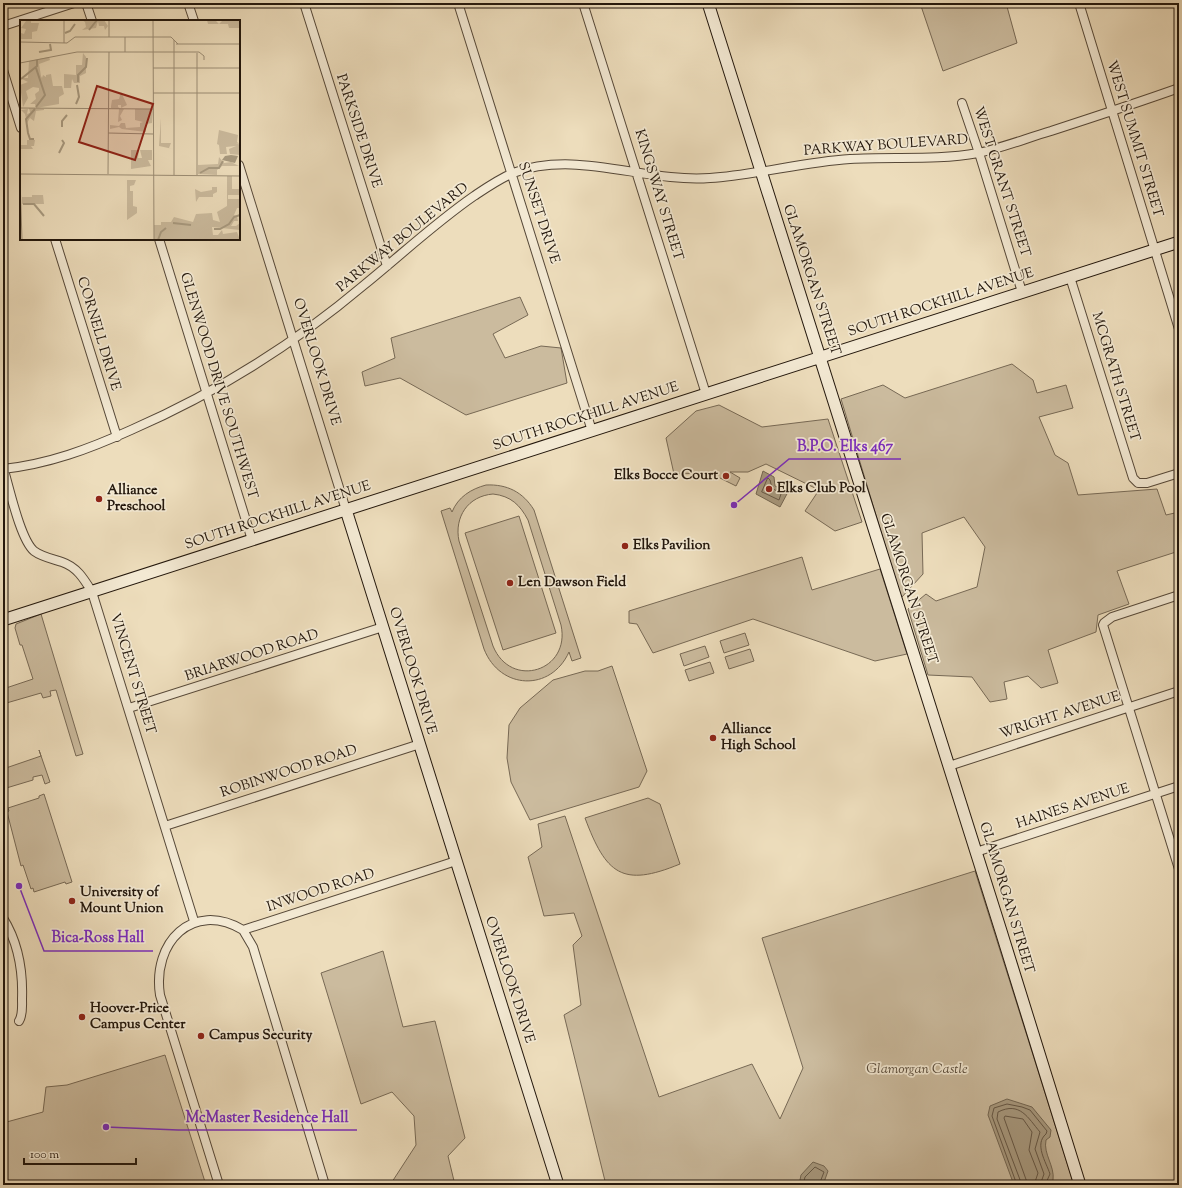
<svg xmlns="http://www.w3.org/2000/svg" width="1182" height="1188" font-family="'Sorts Mill Goudy',serif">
<rect width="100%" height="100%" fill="#edddbc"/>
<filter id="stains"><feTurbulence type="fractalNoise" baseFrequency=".005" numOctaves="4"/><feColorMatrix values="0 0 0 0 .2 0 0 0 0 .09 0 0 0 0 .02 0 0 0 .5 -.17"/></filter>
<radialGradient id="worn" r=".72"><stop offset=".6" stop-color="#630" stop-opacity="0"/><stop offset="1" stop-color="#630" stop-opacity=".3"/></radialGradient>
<path fill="#cbbb9e" stroke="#776955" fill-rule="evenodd" d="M 920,3 L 1006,3 L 1017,43 L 943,71 Z
M 520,297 L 528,315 L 493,334 L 505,358 L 541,346 L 561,348 L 567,383 L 466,415 L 400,378 L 365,386 L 362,372 L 395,358 L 391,338 Z
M 1012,364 L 1033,380 L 1037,393 L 1066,385 L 1073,408 L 1039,417 L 1055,455 L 1068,463 L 1078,495 L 1157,489 L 1166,515 L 1179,512 L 1179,551 L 1117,571 L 1129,604 L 1098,615 L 1096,632 L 1048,650 L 1058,683 L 1041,688 L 1028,676 L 1004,682 L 1007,699 L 990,702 L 972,677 L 928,675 L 908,609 L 926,594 L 936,601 L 977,587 L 985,547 L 964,517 L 922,533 L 923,574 L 901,598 L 841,399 L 883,385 L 905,398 Z
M 719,405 L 762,427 L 828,419 L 862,522 L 835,531 L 805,511 L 819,490 L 766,464 L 748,472 L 730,472 L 740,478 L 736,486 L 712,474 L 712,473 L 674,474 L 666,438 L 696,411 Z
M 486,485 C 507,484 523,492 534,510 L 581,658 L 572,661 L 569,652 C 551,692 500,690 484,649 L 441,511 L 450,508 L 452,512 C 458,497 471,489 486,485 ZM 493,494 C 511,496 520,505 528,520 L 561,625 C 571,671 511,690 493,646 L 459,541 C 454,517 468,496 493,494 Z
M 519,516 L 556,633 L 503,650 L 465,533 Z
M 802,557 L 812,590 L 880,569 L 907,654 L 875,661 L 753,619 L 653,653 L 637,624 L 629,623 L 629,611 Z
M 41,614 L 83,754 L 76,756 L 56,690 L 50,691 L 51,696 L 43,698 L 41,693 L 3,704 L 3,689 L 33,679 L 22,645 L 20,645 L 15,628 L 16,624 Z
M 745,633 L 749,645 L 724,653 L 720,641 Z
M 705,646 L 709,657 L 684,666 L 680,654 Z
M 750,649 L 754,661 L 729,669 L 725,657 Z
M 710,662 L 714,673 L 689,681 L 685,670 Z
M 612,666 L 647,771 L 639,787 L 530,820 L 511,782 L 507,758 L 509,725 L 520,708 L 553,680 L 585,671 L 598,671 Z
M 39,750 L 50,782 L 45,784 L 42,775 L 33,777 L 33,780 L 3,789 L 3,769 L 41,756 Z
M 44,794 L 72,882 L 66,884 L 65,882 L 34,892 L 33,888 L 31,889 L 23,865 L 21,866 L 7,812 L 9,811 L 8,808 L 39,798 L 39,796 Z
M 648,798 L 660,804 L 680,864 C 622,888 606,874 585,818 Z
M 565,816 L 659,1097 L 752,1064 L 780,1119 L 803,1068 L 762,938 L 975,871 L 1074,1185 L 756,1185 L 754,1182 L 737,1185 L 606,1185 L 564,1015 L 581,1005 L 573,945 L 582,936 L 574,913 L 544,916 L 528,857 L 542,847 L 538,824 Z
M 383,951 L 403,1027 L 435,1021 L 465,1138 L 448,1156 L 455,1185 L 390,1185 L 416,1145 L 414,1116 L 392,1092 L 361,1104 L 321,973 Z
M 165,1055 L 206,1185 L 3,1185 L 3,1123 L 43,1112 L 46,1087 L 67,1085 Z"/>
<path fill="#a89a80" stroke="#736652" d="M 763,471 L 774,477 L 775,486 L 788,492 L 780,507 L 756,494 Z
M 1007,1099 L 1032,1107 L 1051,1130 L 1050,1137 L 1046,1140 C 1043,1154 1055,1166 1053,1180 L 1045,1185 L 1014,1185 L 988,1115 L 990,1106 Z
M 813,1162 L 824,1166 L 828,1171 L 823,1185 L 799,1185 L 801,1175 Z"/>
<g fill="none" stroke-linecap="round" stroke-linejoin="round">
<path stroke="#665846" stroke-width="1" d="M 768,478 L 770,480 L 772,488 L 781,494 L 779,500 L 762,492 Z
M 803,1185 L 805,1177 L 815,1167 L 824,1172 L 819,1185
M 1017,1185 L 992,1116 L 994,1108 L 1007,1104 L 1022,1107 L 1030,1110 L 1047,1131 L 1046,1134 C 1034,1144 1046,1162 1050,1174 L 1045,1185
M 1022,1185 L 997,1119 L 998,1112 C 1020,1101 1028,1118 1040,1132 L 1035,1149 L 1044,1174 L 1040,1185
M 1028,1185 L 1004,1118 L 1005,1116 L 1023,1119 L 1032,1132 L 1029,1150 L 1038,1173 L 1034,1185"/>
<g stroke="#564838" stroke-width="10">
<path id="street" d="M 86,3 L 92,21
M 188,3 L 194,21
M 304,3 L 387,266
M 458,3 L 592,431
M 583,3 L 706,394
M 1079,3 L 1179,329
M 3,26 L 74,3
M 3,70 L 21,128
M 962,103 L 979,153 L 1022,292
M 239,165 L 346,510
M 55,239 L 117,437
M 159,239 L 252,540
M 1070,277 L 1133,478 L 1138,483 L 1147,483 L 1179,473
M 3,467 C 9,486 20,539 34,551 C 42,557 53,559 62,562 C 77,567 84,579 92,592 L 194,921
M 3,469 C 49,464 89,449 131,430 C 216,393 294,344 364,285 C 401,255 435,223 474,196 C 486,188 499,179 513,173 C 577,149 645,183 710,178 C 757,175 802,162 850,159 C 892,156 935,161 978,153 C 1002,148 1027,138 1051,131 C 1094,117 1137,103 1179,88
M 1179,595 L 1112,617 L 1104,623 L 1103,625 L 1179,869
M 129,708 L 383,627
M 949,766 L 1179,691
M 165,826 L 420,744
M 976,852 L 1179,786
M 3,918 C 18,942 23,971 22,999 C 22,1006 23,1015 19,1021
M 243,930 L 253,947 L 325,1185
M 219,1185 L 160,995 C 152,943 192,900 243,930 L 456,861"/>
</g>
<g stroke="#23170c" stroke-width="13">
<path id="secondary" d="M 708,3 L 1001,931 L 1080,1185
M 346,510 L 558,1185
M 3,620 L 1179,242"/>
</g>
<use href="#street" stroke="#f3e9d3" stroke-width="8"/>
<use href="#secondary" stroke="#f3e9d3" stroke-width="11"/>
</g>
<g fill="#8f2418" stroke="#f3e9d3" stroke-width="1.5">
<circle cx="726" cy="476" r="4"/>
<circle cx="769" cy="489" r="4"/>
<circle cx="99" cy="499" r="4"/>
<circle cx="625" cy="546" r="4"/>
<circle cx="510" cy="583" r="4"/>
<circle cx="713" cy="738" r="4"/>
<circle cx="72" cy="901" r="4"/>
<circle cx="82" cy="1017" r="4"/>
<circle cx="201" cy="1036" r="4"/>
</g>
<g text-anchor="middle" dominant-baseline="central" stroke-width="3.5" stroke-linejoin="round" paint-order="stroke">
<g font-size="14" fill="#23170c" stroke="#f3e9d3">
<text transform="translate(358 131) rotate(72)">PARKSIDE DRIVE</text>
<text transform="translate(1134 139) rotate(73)">WEST SUMMIT STREET</text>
<text transform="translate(886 146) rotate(-4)">PARKWAY BOULEVARD</text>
<text transform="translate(1001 182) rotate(72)">WEST GRANT STREET</text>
<text transform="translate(658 195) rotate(73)">KINGSWAY STREET</text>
<text transform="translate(538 213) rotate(72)">SUNSET DRIVE</text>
<text transform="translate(403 238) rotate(-39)">PARKWAY BOULEVARD</text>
<text transform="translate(811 280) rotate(72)">GLAMORGAN STREET</text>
<text transform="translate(941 303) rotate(-18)">SOUTH ROCKHILL AVENUE</text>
<text transform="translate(98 334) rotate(73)">CORNELL DRIVE</text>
<text transform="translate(316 362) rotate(73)">OVERLOOK DRIVE</text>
<text transform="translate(1115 377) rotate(73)">MCGRATH STREET</text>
<text transform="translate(218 386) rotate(73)">GLENWOOD DRIVE SOUTHWEST</text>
<text transform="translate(586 417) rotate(-18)">SOUTH ROCKHILL AVENUE</text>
<text transform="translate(278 516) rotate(-18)">SOUTH ROCKHILL AVENUE</text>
<text transform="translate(908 589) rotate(72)">GLAMORGAN STREET</text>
<text transform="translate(252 656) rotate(-18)">BRIARWOOD ROAD</text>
<text transform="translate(412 671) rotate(73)">OVERLOOK DRIVE</text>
<text transform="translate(132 674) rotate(73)">VINCENT STREET</text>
<text transform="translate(1060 716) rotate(-18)">WRIGHT AVENUE</text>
<text transform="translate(289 772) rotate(-18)">ROBINWOOD ROAD</text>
<text transform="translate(1073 807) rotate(-18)">HAINES AVENUE</text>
<text transform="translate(321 891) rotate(-18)">INWOOD ROAD</text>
<text transform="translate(1006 898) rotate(73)">GLAMORGAN STREET</text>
<text transform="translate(509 980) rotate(72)">OVERLOOK DRIVE</text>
</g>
<g font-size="14" font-weight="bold" fill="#23170c" stroke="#f3e9d3" text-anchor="start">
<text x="718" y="476" text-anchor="end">Elks Bocce Court</text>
<text x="777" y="489">Elks Club Pool</text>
<text x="107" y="491">Alliance<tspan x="107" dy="16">Preschool</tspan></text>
<text x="633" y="546">Elks Pavilion</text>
<text x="518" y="583">Len Dawson Field</text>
<text x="721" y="730">Alliance<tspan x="721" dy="16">High School</tspan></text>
<text x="80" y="893">University of<tspan x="80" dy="16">Mount Union</tspan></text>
<text x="90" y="1009">Hoover-Price<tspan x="90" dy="16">Campus Center</tspan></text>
<text x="209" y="1036">Campus Security</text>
</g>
<g font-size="14" font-style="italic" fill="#554838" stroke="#f3e9d3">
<text x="917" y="1070">Glamorgan Castle</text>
</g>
</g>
<g transform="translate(20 20)">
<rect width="220" height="220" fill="#edddbc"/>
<path d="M 11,0 L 11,3 L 19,3 L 17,11 L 12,12 L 12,19 L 0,19 L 1,13 L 4,14 L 6,9 L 1,8 L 6,1 ZM 62,0 L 84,0 L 88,6 L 85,10 L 84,6 L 79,6 L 78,1 L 76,8 L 62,10 L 66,7 L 65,2 ZM 187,0 L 195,0 L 199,4 L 203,0 L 220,0 L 220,4 L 219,8 L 209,8 L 208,4 L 188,4 ZM 63,33 L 66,37 L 66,53 L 60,56 L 60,63 L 54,63 L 52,59 L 51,68 L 44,68 L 44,54 L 56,55 L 56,45 L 62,45 ZM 29,37 L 30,40 L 19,44 L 21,56 L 22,58 L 23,55 L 26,57 L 26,55 L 31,54 L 33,66 L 42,66 L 44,74 L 39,77 L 39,84 L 16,88 L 15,84 L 10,84 L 16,79 L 15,74 L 19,71 L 19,68 L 13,67 L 6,71 L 8,78 L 3,87 L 0,65 L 8,62 L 0,58 L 8,58 L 9,41 ZM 101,72 L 107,85 L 101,88 L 101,85 L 98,85 L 98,87 L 101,89 L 104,89 L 100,96 L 102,100 L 98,102 L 99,89 L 91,88 L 91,86 L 92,80 L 99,79 ZM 9,88 L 24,89 L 24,90 L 16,91 L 14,101 L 10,98 L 7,103 L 5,94 L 1,90 L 8,89 L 7,94 L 10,93 ZM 115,89 L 133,89 L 132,103 L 126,104 L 126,112 L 102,109 L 99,107 L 90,109 L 90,105 L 99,106 L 101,103 L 105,103 L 106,108 L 120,107 L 120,103 L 123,102 L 115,100 ZM 141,98 L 141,123 L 151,123 L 149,128 L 153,129 L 139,126 ZM 199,110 L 218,115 L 217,122 L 220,124 L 216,123 L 220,125 L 220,135 L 210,134 L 209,129 L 216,126 L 206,127 L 207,134 L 200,134 L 199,125 L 197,124 ZM 7,120 L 15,120 L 14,126 L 11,126 L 13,129 L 0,129 L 0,125 L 7,125 ZM 111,130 L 119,130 L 118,138 L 122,138 L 120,130 L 132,130 L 132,140 L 128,140 L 131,146 L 111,149 ZM 199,137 L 204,143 L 211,142 L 219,146 L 202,146 L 197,150 L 197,155 L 178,154 L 178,145 L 198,144 ZM 207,156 L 212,156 L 212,169 L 220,169 L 220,175 L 208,175 L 208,179 L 220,179 L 220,188 L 217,188 L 214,195 L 217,196 L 218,201 L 214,201 L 211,206 L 216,206 L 220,203 L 220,210 L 192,207 L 193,215 L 198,215 L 202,210 L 203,214 L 217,212 L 220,220 L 134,220 L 134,205 L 141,205 L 141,202 L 151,202 L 154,197 L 173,202 L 176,194 L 192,193 L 193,200 L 200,202 L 197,192 L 207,186 ZM 107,160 L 116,160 L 114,165 L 110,166 L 110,171 L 113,171 L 113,186 L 117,187 L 117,193 L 107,200 ZM 192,167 L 197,167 L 197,172 L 193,174 L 193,177 L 179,177 L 176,182 L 175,169 L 181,172 L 192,170 ZM 12,175 L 23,175 L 24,184 L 2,184 L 2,177 L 12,177 Z" fill="#cbbb9e"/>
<path d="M 211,135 L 218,136 L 215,143 L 202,140 L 205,136 Z" fill="#a89a80"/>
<path fill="none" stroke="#a89a80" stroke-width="2" d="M 69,10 L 77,0M 45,13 L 50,11 L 55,4M 19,32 L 31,30 L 30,24M 16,48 L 25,75 L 16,87M 1,59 L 17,46 L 17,40M 58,62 L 58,55 L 66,47 L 67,38M 56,84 L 59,77 L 57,65M 42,107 L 42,101 L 47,95M 14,119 L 10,119 L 8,113 L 6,99 L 15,89M 39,133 L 44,123 L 42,120M 180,153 L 189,148 L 199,148 L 203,141M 3,184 L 14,184 L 24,196M 153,203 L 171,205M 194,209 L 200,209 L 209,204 L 214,197 L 220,195M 138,220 L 141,212 L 146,208"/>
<path fill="none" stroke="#9c8e76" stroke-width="1" d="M 44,0 L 44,23M 133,0 L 134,220M 89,17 L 89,0M 0,22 L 47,23 L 55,17 L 151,17 L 158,24M 156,24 L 220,24M 105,32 L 105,17M 177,33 L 177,155M 0,43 L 57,32 L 179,32 L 184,36 L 184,40M 133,48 L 220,48M 133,73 L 220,73M 0,88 L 133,89M 88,113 L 133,114M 0,154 L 220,156M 88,154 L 89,32M 154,155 L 154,20M 0,159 L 2,220"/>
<path fill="#8f2418" fill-opacity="0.15" stroke="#8f2418" stroke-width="2" d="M 77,66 L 133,84 L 115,140 L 59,122 Z"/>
<rect width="220" height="220" fill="none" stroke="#23170c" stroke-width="2"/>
</g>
<path fill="none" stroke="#7b2cbf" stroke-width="1.5" d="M734 505L789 459H901M19 886L44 951H153M106 1127L178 1130H357"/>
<g fill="#7b2cbf" stroke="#f3e9d3" stroke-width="1.5">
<circle cx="734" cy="505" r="4"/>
<circle cx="19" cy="886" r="4"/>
<circle cx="106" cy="1127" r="4"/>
</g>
<g font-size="15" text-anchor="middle" font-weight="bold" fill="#7b2cbf" stroke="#f3e9d3" stroke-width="3.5" stroke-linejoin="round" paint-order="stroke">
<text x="845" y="451">B.P.O. Elks 467</text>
<text x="98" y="942">Bica-Ross Hall</text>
<text x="267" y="1122">McMaster Residence Hall</text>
</g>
<rect width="1182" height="1188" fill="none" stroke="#edddbc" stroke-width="16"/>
<rect x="4" y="4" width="1174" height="1180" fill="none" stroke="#23170c" stroke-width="2"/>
<rect x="8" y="8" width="1166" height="1172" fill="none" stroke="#23170c"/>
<path d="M24 1158v6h112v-6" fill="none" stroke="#23170c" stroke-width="2"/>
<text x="30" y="1158" font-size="12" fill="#23170c" stroke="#f3e9d3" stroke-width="3" paint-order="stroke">100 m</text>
<rect width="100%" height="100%" filter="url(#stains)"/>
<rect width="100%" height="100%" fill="url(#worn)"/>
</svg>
